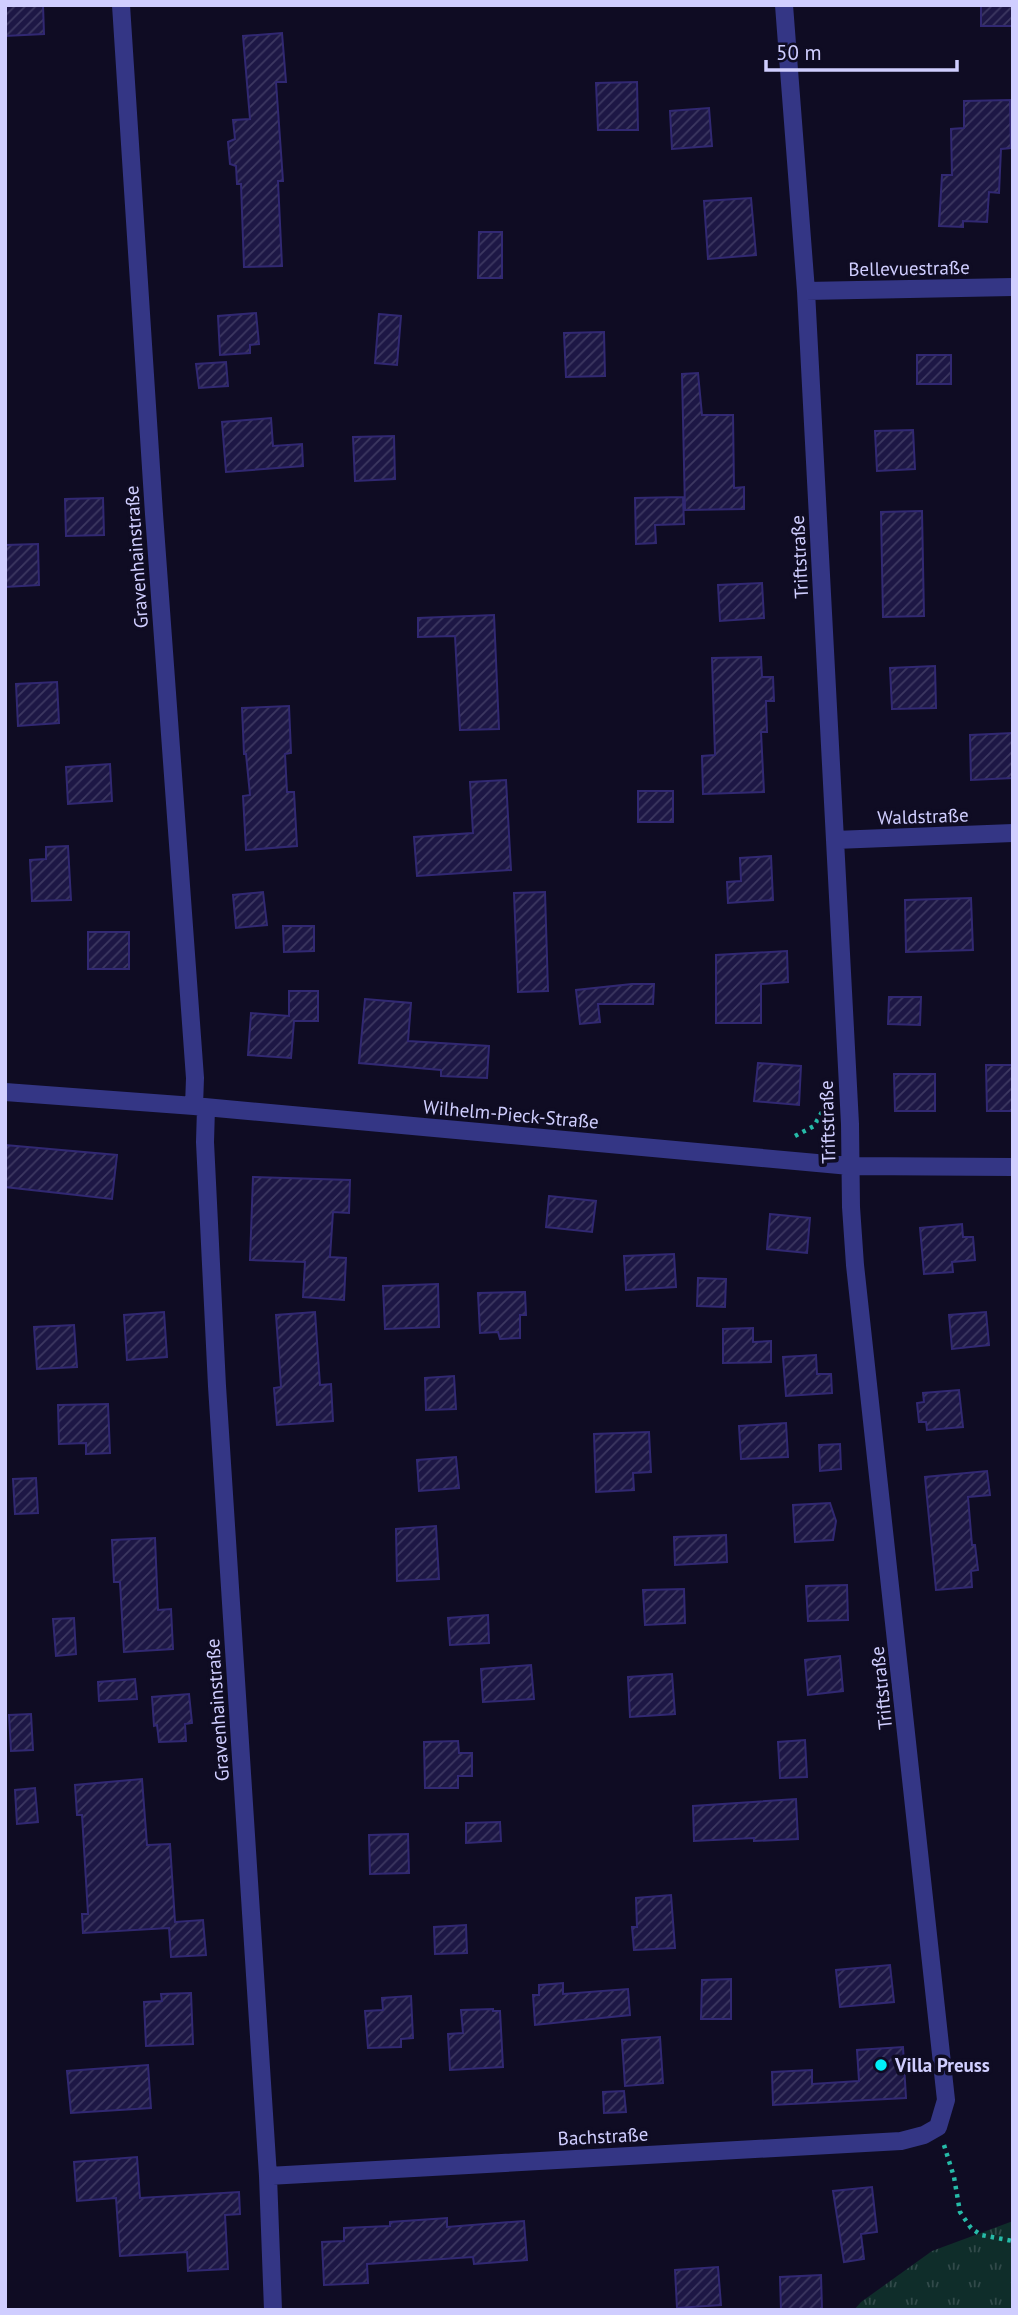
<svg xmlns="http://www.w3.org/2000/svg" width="1018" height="2315" font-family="'PT Sans',sans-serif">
<defs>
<pattern id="park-tufts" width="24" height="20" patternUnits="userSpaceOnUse" patternTransform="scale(1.75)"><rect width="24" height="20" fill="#0f2d2a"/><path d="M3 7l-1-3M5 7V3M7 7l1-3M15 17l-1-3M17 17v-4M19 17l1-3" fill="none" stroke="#314a4a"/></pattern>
<pattern id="building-hatch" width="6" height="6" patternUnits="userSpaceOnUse" patternTransform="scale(1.75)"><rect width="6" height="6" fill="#1d1745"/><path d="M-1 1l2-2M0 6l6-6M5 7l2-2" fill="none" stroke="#3d3861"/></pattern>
</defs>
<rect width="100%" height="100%" fill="#0f0c23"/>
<path fill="url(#park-tufts)" d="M 1013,2221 L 1013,2310 L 854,2310 L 861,2302 L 932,2251 Z"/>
<path fill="url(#building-hatch)" stroke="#312872" stroke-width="2" d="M 5,5 L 43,5 L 44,34 L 5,36 Z
M 981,5 L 1013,5 L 1013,26 L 981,26 Z
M 282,33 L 286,82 L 276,82 L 283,181 L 278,181 L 282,266 L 244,267 L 241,184 L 237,184 L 236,166 L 230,164 L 228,142 L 235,139 L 233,120 L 250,119 L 243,36 Z
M 637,82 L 638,130 L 598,130 L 596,83 Z
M 1010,100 L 1011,148 L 1001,149 L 999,193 L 989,192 L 987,222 L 963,221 L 963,227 L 939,226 L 942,175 L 952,175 L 951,129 L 964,128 L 964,101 Z
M 709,108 L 712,146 L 672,149 L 670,111 Z
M 751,198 L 756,255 L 708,259 L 704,201 Z
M 479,232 L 502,232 L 502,278 L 478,278 Z
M 256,313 L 259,344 L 250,345 L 250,353 L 220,355 L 218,316 Z
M 379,314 L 401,316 L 397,365 L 375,363 Z
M 604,332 L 605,376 L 566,377 L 564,333 Z
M 917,355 L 951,355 L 951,384 L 917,384 Z
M 226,362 L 228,386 L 199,388 L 196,364 Z
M 698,373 L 702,415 L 733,415 L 734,488 L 744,487 L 744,509 L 685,510 L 682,374 Z
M 271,418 L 273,446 L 302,444 L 303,466 L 226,472 L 222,422 Z
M 913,430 L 915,469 L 877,471 L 875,431 Z
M 394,436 L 395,479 L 355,481 L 353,437 Z
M 683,497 L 684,524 L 655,525 L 656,543 L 636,544 L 635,498 Z
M 103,498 L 104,535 L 66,536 L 65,499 Z
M 922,511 L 924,616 L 883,617 L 881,512 Z
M 38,544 L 39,585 L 5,587 L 5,545 Z
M 762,583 L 764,618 L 720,621 L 718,585 Z
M 494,615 L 499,729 L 460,730 L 455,636 L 418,637 L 418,618 Z
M 761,657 L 762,677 L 773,677 L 774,701 L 766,701 L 767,732 L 761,732 L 764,792 L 703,794 L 702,756 L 715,755 L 712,658 Z
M 935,666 L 936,708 L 892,709 L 890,668 Z
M 57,682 L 59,723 L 18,726 L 16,684 Z
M 289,706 L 291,753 L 285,754 L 287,792 L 294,792 L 297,846 L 246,850 L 243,796 L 250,795 L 246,754 L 244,754 L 242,708 Z
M 1013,733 L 1013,778 L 971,780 L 970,735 Z
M 110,764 L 112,801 L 68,804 L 66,767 Z
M 506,780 L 511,870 L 417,876 L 414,837 L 473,833 L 470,782 Z
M 638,791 L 673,791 L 673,822 L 638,822 Z
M 68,846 L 71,900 L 32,901 L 30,860 L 46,859 L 46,847 Z
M 771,856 L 773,900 L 728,903 L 727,882 L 741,881 L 740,858 Z
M 263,892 L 267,925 L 236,928 L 233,895 Z
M 545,892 L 548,991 L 518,992 L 514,893 Z
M 971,898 L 973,950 L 906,952 L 905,900 Z
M 283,926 L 314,926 L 314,951 L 284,952 Z
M 88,932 L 129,932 L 129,969 L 88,969 Z
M 787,951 L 788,982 L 761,984 L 761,1023 L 716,1023 L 716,955 Z
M 632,984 L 654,984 L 653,1004 L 598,1004 L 600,1022 L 580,1024 L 576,990 Z
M 289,991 L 318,991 L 318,1021 L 294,1021 L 291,1058 L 248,1055 L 251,1013 L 289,1016 Z
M 889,997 L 921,997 L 920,1025 L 888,1024 Z
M 365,999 L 411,1003 L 408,1041 L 489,1046 L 487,1078 L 441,1076 L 441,1070 L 359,1063 Z
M 758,1063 L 801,1066 L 799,1105 L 754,1101 Z
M 986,1065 L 1013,1065 L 1013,1111 L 987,1111 Z
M 894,1074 L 935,1074 L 935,1111 L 895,1111 Z
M 5,1145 L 117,1155 L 112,1199 L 5,1187 Z
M 253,1177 L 350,1180 L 349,1213 L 333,1212 L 330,1257 L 346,1258 L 344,1300 L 303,1297 L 305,1262 L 250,1260 Z
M 549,1196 L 596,1201 L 592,1232 L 546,1227 Z
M 770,1214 L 810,1218 L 807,1253 L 767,1249 Z
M 962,1224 L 963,1237 L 973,1237 L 975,1260 L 952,1262 L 953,1272 L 924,1274 L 920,1228 Z
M 674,1254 L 676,1287 L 626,1290 L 624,1256 Z
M 698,1278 L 726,1279 L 725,1307 L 697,1306 Z
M 438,1284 L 439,1327 L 385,1329 L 383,1286 Z
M 525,1292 L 526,1315 L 520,1315 L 520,1338 L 500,1339 L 498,1332 L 480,1333 L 478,1293 Z
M 164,1312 L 167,1357 L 127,1360 L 124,1315 Z
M 315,1312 L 320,1385 L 331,1384 L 333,1421 L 277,1425 L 274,1388 L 281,1387 L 276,1315 Z
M 986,1312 L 989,1345 L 952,1349 L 949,1315 Z
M 74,1325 L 77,1367 L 37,1369 L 34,1327 Z
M 753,1328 L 753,1342 L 771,1341 L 771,1362 L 723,1363 L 723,1329 Z
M 816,1355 L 817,1374 L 831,1374 L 832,1393 L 786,1396 L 783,1357 Z
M 454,1376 L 456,1409 L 426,1410 L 425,1378 Z
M 959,1390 L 963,1427 L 927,1430 L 926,1422 L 919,1422 L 917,1403 L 924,1402 L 923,1393 Z
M 108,1404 L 110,1453 L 86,1454 L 86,1443 L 59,1444 L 58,1405 Z
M 786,1423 L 788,1457 L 741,1459 L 739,1426 Z
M 649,1432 L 651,1472 L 633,1473 L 634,1490 L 596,1492 L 594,1434 Z
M 840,1444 L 841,1469 L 820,1471 L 819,1445 Z
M 456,1457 L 459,1488 L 419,1491 L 417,1460 Z
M 987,1471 L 990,1495 L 968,1497 L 972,1545 L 975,1545 L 978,1570 L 971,1571 L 972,1587 L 936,1590 L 925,1477 Z
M 36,1478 L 38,1513 L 15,1514 L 13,1479 Z
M 830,1503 L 836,1521 L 833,1540 L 795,1542 L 793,1505 Z
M 436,1526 L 439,1579 L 397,1581 L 396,1529 Z
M 726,1535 L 727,1562 L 675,1565 L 674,1537 Z
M 155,1538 L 158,1610 L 171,1609 L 173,1649 L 124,1652 L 120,1582 L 114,1582 L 112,1540 Z
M 847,1585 L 848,1620 L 808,1621 L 806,1586 Z
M 684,1589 L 685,1623 L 645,1625 L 643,1590 Z
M 488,1615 L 489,1643 L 450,1645 L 448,1618 Z
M 74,1618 L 76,1654 L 56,1656 L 53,1619 Z
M 840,1656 L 843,1691 L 808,1695 L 805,1660 Z
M 531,1665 L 534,1699 L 483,1702 L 481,1669 Z
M 672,1674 L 675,1714 L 630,1717 L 628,1677 Z
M 135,1679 L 137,1699 L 99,1701 L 98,1682 Z
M 189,1694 L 192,1723 L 185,1724 L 186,1741 L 159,1742 L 157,1725 L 154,1726 L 152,1697 Z
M 31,1714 L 33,1750 L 11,1751 L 9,1715 Z
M 805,1740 L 807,1777 L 780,1778 L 778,1742 Z
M 458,1741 L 459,1753 L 472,1753 L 472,1776 L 458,1776 L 458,1788 L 425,1788 L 424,1742 Z
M 142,1779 L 147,1845 L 170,1844 L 175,1922 L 203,1920 L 206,1955 L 171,1957 L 169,1928 L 83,1933 L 82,1914 L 88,1914 L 82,1815 L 77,1815 L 75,1785 Z
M 35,1788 L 38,1822 L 17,1824 L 15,1790 Z
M 796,1799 L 798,1839 L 754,1841 L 754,1838 L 694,1841 L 693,1806 Z
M 500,1822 L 501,1841 L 466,1843 L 466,1823 Z
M 408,1834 L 409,1873 L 370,1874 L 369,1835 Z
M 671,1895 L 675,1948 L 634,1950 L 632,1927 L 637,1927 L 636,1898 Z
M 466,1925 L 467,1953 L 435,1954 L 434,1927 Z
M 890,1965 L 894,2002 L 840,2007 L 836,1970 Z
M 731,1979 L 731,2019 L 701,2019 L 702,1980 Z
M 563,1983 L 563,1994 L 628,1989 L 630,2015 L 535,2025 L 533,1995 L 539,1995 L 539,1985 Z
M 191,1993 L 193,2044 L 146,2046 L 144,2002 L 162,2001 L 161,1994 Z
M 411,1996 L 413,2038 L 401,2039 L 401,2047 L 368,2048 L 365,2011 L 383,2010 L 382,1998 Z
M 493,2009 L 493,2011 L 500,2011 L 503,2067 L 450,2070 L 448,2034 L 463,2033 L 461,2010 Z
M 660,2037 L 663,2083 L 625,2086 L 622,2040 Z
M 903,2047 L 906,2098 L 773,2105 L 772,2072 L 812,2070 L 812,2084 L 859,2081 L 857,2050 Z
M 148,2065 L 151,2108 L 71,2113 L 67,2071 Z
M 624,2091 L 626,2112 L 604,2113 L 603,2092 Z
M 137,2157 L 140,2198 L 239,2192 L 240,2214 L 225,2215 L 228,2269 L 188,2271 L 187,2252 L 120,2256 L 116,2198 L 77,2201 L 74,2162 Z
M 872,2187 L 877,2232 L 861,2234 L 864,2259 L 844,2262 L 833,2191 Z
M 447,2218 L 447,2227 L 524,2221 L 527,2260 L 474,2264 L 473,2257 L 367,2264 L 368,2283 L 324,2285 L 322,2242 L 344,2241 L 344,2228 L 390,2226 L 390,2222 Z
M 718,2267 L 721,2305 L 677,2308 L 675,2270 Z
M 821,2275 L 822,2310 L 781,2310 L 780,2277 Z"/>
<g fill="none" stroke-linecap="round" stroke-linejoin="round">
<path stroke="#26bba8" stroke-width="4.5" stroke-dasharray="3.5 5" stroke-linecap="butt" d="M 795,1136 L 814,1126 L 826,1105
M 944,2145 L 954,2177 L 960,2212 L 971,2228 L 981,2235 L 1013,2241"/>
<path stroke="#343685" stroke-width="18" d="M 121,5 L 154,514 L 195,1078 L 194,1106
M 806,291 L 1013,287
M 835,840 L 1013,833
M 5,1092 L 194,1106 L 850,1166 L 1013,1167
M 206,1108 L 205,1142 L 217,1386 L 268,2176 L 273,2310
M 268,2176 L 901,2141 L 924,2135 L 938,2127 L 946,2100 L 855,1265 L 851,1207 L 850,1124 L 806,291 L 784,5"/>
</g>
<circle fill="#00f0f9" stroke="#0f0c23" stroke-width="2.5" cx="881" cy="2065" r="7"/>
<g text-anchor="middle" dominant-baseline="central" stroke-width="7" stroke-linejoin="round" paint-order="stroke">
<g font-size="19" fill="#d0ceff" stroke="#0f0c23">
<text transform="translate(909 268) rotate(-1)">Bellevuestraße</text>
<text transform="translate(136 557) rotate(-94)">Gravenhainstraße</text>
<text transform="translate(799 557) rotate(-93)">Triftstraße</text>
<text transform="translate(923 816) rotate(-2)">Waldstraße</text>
<text transform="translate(511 1114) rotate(5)">Wilhelm-Pieck-Straße</text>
<text transform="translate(827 1122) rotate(-92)">Triftstraße</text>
<text transform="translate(881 1688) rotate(-96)">Triftstraße</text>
<text transform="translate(217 1710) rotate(-94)">Gravenhainstraße</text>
<text transform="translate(603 2136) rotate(-3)">Bachstraße</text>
</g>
<g font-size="19" font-weight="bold" fill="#d0ceff" stroke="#0f0c23" text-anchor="start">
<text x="895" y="2065">Villa Preuss</text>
</g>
</g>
<rect width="1018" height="2315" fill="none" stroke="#d0ceff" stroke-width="14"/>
<path d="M766 60v10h191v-10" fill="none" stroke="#d0ceff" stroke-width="3.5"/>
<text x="776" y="60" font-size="21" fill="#d0ceff" stroke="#0f0c23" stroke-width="5" paint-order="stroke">50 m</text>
</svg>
